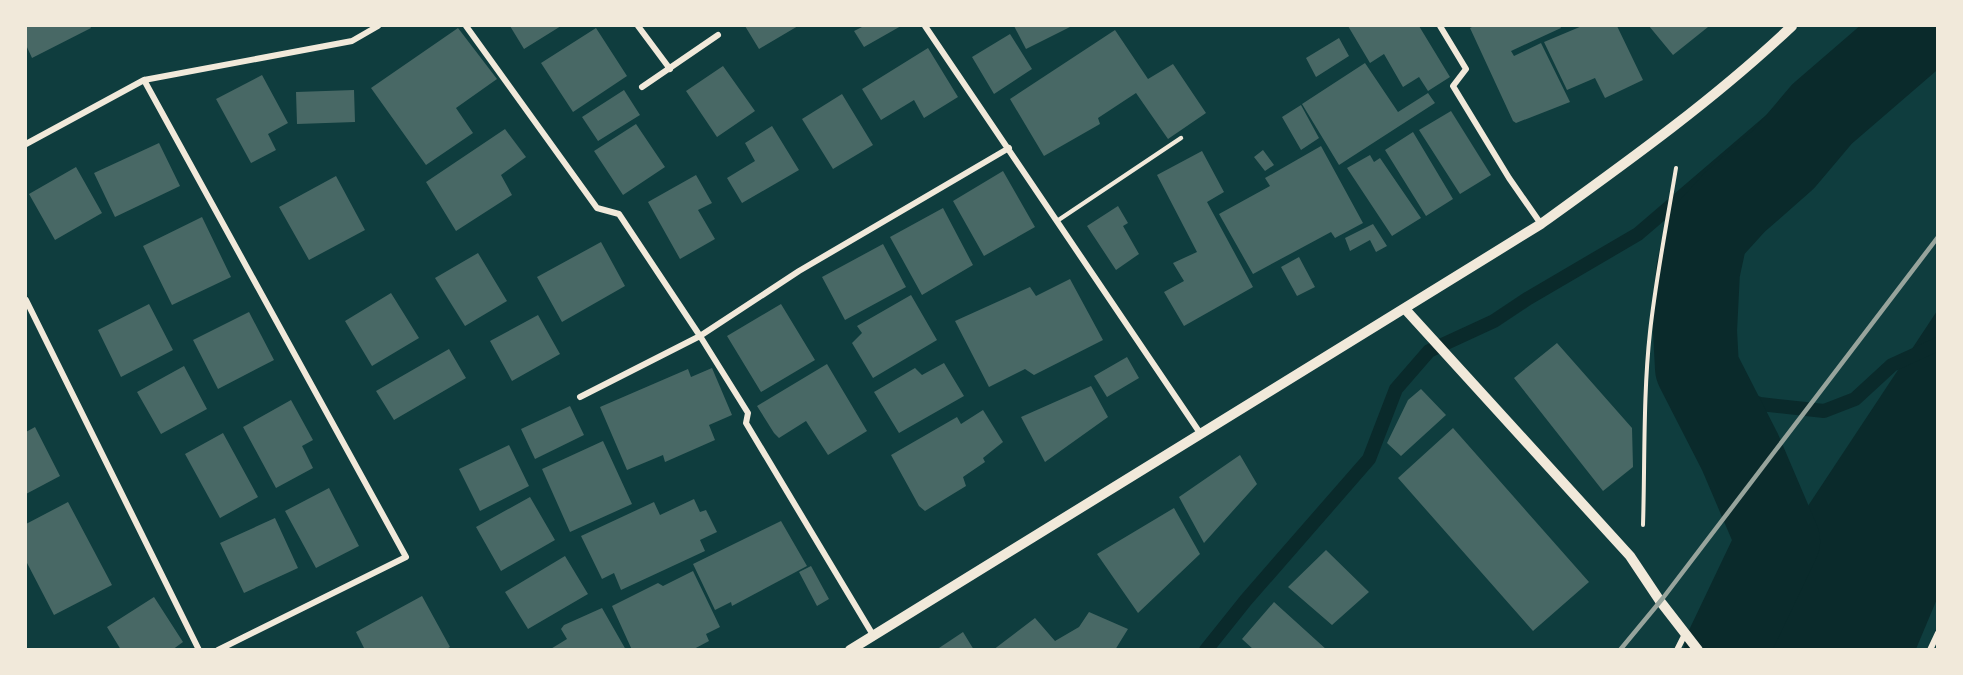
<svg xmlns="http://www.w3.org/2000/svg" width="1963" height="675" font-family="'Open Sans',sans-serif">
<rect width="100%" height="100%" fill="#0f3d3e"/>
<path fill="#0a2a2b" d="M 1937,311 L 1937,599 L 1916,649 L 1737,649 L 1796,524 Z"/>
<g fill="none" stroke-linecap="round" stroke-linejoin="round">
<path stroke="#0a2a2b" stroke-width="14" d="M 1673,267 L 1672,354 L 1677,382 L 1715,467
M 1674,368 L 1686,376 L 1760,404 L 1824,411 L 1855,399 L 1892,365 L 1938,344
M 1728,459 L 1686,376 L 1687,285 L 1693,240 L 1700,223 L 1715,206 L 1774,153 L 1821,100 L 1904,26
M 1740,588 L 1766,539
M 1714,618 L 1754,540 L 1747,527
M 1206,650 L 1246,600 L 1369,459 L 1396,389 L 1429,351 L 1494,321 L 1527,299 L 1638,234 L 1881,26"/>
<path stroke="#0a2a2b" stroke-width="84" d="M 1726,650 L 1778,541 L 1740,452 L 1697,368 L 1695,331 L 1698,271 L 1706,234 L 1735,202 L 1784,159 L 1822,114 L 1924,26"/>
</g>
<path fill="#486865" d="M 26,26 L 90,26 L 91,28 L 32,58 L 26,45 Z
M 510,26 L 561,26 L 524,49 Z
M 745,26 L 798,26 L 759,49 Z
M 864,26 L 901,26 L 864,47 L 854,31 Z
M 1014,26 L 1072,26 L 1026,49 Z
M 1348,26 L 1419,26 L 1450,77 L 1428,91 L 1419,77 L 1403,87 L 1384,54 L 1370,63 Z
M 1474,26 L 1560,26 L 1561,28 L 1511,51 L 1514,56 L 1541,43 L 1570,102 L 1516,123 L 1513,121 L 1470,28 Z
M 1582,26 L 1617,26 L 1643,80 L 1605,98 L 1595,78 L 1567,90 L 1544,42 Z
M 1649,26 L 1707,26 L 1708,27 L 1673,55 Z
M 458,28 L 497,79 L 456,108 L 473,133 L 426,165 L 371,88 Z
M 596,28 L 627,76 L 573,112 L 541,63 Z
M 1115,30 L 1148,79 L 1173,64 L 1206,113 L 1168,139 L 1136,93 L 1098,118 L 1100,124 L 1044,156 L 1010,99 Z
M 1010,34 L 1032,69 L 994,94 L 972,57 Z
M 1339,38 L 1349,56 L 1316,77 L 1306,58 Z
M 928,48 L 958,97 L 924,118 L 914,100 L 881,120 L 862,89 Z
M 1365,63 L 1398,112 L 1428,93 L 1435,103 L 1339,165 L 1302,104 Z
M 723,66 L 755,111 L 717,137 L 686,91 Z
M 262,75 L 288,123 L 268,134 L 276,150 L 251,163 L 216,99 Z
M 354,90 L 355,122 L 297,124 L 296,92 Z
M 624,90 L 640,115 L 598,141 L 582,117 Z
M 842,94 L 873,145 L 833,169 L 802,119 Z
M 1301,105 L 1319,138 L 1301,150 L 1282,117 Z
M 1451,111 L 1491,175 L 1460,194 L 1419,130 Z
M 636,124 L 665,167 L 623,195 L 594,151 Z
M 772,126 L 799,170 L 742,203 L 727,178 L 755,161 L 745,143 Z
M 505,129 L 526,157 L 501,175 L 512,195 L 456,231 L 426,182 Z
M 1413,132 L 1453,199 L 1426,216 L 1385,150 Z
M 159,143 L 180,186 L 115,217 L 94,173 Z
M 1321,146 L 1363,223 L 1335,238 L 1331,232 L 1253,274 L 1219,214 L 1270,186 L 1265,178 Z
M 1263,150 L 1274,165 L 1265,171 L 1254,157 Z
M 1202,151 L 1224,192 L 1207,202 L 1253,287 L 1184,326 L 1164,292 L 1184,281 L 1173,263 L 1197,252 L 1157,175 Z
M 1370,155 L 1374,162 L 1380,158 L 1421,218 L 1392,236 L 1347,168 Z
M 76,167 L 102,213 L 55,240 L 29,194 Z
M 1003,171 L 1035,227 L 984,256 L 953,201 Z
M 696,175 L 712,203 L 698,210 L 715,239 L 680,259 L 648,202 Z
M 336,176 L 365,230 L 309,260 L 279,207 Z
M 1118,206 L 1128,223 L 1123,226 L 1139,254 L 1116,270 L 1087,226 Z
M 943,208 L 973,265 L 922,295 L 890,237 Z
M 202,217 L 231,277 L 172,305 L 143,246 Z
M 1373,224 L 1387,246 L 1376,252 L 1370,240 L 1350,251 L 1345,238 Z
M 601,242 L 625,286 L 562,322 L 537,277 Z
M 883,244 L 906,287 L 845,320 L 822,277 Z
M 478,253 L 507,301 L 465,326 L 435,278 Z
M 1299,257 L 1315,287 L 1297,296 L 1281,267 Z
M 1070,279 L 1103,340 L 1034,375 L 1025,369 L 989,387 L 955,321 L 1030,287 L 1036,296 Z
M 391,293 L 419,338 L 372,366 L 345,321 Z
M 911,295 L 937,340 L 873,378 L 852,343 L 862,333 L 857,326 Z
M 149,304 L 173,350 L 121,377 L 98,330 Z
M 781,304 L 815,360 L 761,392 L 727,336 Z
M 249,312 L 274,360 L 218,389 L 193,340 Z
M 538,315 L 560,354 L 512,381 L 490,341 Z
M 1557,343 L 1632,428 L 1633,467 L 1603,491 L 1514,378 Z
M 449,349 L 466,378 L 394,420 L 376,391 Z
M 1127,357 L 1139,378 L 1107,397 L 1094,376 Z
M 944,363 L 964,396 L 899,433 L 874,392 L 915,368 L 922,375 Z
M 827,364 L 867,431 L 828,455 L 806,421 L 779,438 L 774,433 L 757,406 Z
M 184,366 L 207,409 L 161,434 L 137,392 Z
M 712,368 L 732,415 L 709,425 L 715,440 L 665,462 L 663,455 L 627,470 L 600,407 L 688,369 L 691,377 Z
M 1091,386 L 1108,417 L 1045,462 L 1021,417 Z
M 1421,389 L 1446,415 L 1401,456 L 1387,443 L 1408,400 Z
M 291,400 L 313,440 L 302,446 L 313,468 L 276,488 L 243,427 Z
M 570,406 L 584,435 L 535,459 L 521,429 Z
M 983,410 L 1003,442 L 983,458 L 985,462 L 963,477 L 966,486 L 925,511 L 919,506 L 891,455 L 957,417 L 961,424 Z
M 35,427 L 60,476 L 26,494 L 26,432 Z
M 1453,428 L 1589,582 L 1533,631 L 1398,478 Z
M 223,433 L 258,497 L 220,518 L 185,454 Z
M 603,441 L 632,504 L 570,532 L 542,469 Z
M 509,445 L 529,486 L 480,511 L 459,469 Z
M 1240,455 L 1257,484 L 1204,543 L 1179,497 Z
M 329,488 L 359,546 L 316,568 L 285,511 Z
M 530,497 L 555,540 L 501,571 L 476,527 Z
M 694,499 L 700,512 L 706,510 L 717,532 L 700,540 L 705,551 L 621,590 L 614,573 L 602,579 L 581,536 L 654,502 L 660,515 Z
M 68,502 L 112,585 L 54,615 L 26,561 L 26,524 Z
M 1174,508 L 1200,554 L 1138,613 L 1097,554 Z
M 275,518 L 298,568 L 244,593 L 220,543 Z
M 781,521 L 807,566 L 732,606 L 731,602 L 715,610 L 693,564 Z
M 1326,550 L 1369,592 L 1332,625 L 1288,587 Z
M 565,556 L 588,594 L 528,629 L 505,592 Z
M 811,566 L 829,599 L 817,606 L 799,572 Z
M 693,571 L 720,627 L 706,634 L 709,641 L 692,650 L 632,650 L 612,606 L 658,583 L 663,586 Z
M 422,596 L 450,647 L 445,650 L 365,650 L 356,632 Z
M 154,597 L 183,642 L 172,650 L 121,650 L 107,627 Z
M 1274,602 L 1327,650 L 1254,650 L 1242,639 Z
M 602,608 L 626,650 L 549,650 L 567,639 L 561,629 L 564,625 Z
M 1089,612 L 1128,629 L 1115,650 L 993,650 L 1035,618 L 1055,641 L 1079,627 Z
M 963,632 L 974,650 L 936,650 Z"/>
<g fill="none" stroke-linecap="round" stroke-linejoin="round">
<path stroke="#f1e9da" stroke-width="4" d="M 1643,525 C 1645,461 1643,396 1650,332 C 1656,277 1667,223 1676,168"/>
<path stroke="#f1e9da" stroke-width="4.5" d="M 1057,221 L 1181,138"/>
<path stroke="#f1e9da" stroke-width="6" d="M 466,26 L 597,208 L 619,214 L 700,336 L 748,413 L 746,423 L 873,635
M 638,26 L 670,69
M 925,26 L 1200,433
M 1440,26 L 1466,69 L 1453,86 L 1509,178 L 1541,224
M 144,80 L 406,557 L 218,650
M 642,87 L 718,35
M 26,144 L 144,80 L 352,41 L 378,26
M 26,300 L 199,650
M 580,397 L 700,336 L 799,271 L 1009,148
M 1677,650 L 1685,634
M 1930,650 L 1938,633"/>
<path stroke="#f1e9da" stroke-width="10" d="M 1405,309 L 1630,556 L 1660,601 L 1698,650
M 850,650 L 1541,224 C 1627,162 1715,99 1792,26"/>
<path stroke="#97a49c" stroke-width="4.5" d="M 1620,650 L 1663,598 L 1938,237"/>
</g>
<rect width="1963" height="675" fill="none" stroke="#f1e9da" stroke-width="54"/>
</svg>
